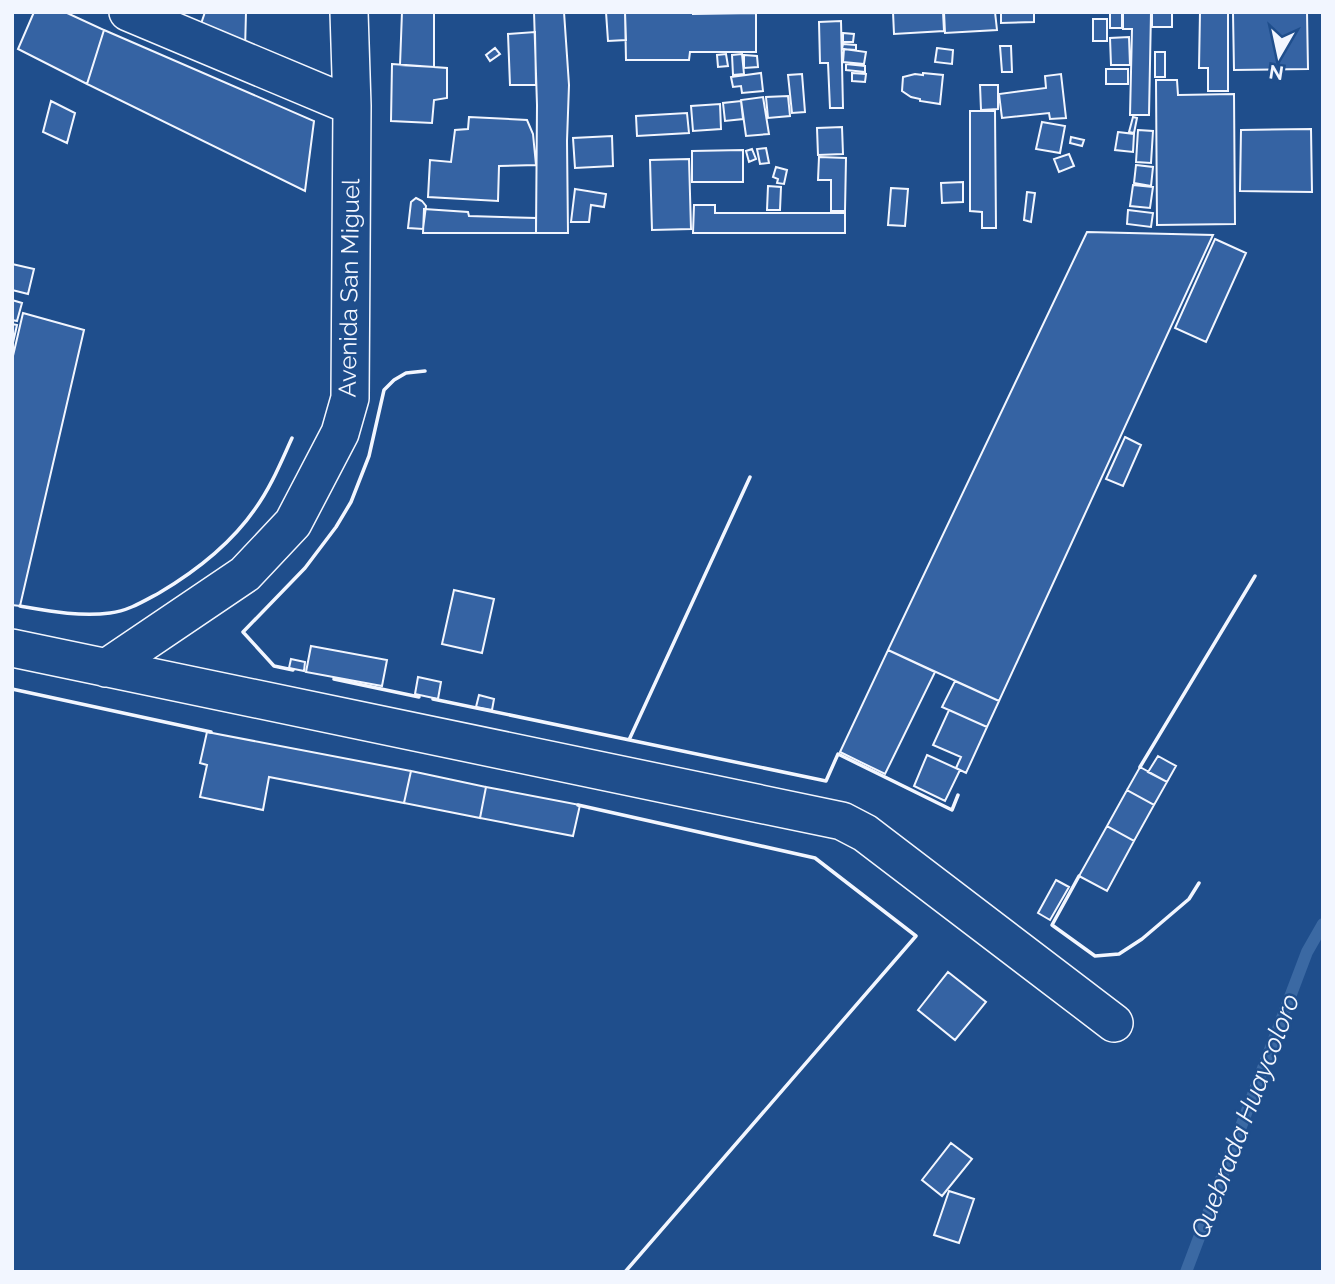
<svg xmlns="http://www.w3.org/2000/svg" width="1335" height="1284" font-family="Raleway,sans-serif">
<rect width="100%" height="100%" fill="#1f4e8c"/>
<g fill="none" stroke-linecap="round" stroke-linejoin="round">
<path stroke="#3b69a3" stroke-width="12" d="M 1186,1272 L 1307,952 L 1323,924"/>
</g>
<path fill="#3563a3" stroke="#f2f6ff" stroke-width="2" d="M 34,12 L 65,12 L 104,30 L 87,84 L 18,49 Z
M 205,12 L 246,12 L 245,50 L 199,30 Z
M 402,12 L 434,12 L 434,67 L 400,65 Z
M 534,12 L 564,12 L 569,85 L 567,141 L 568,233 L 536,233 L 537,105 Z
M 606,12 L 625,12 L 626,40 L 608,41 Z
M 625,12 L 693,12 L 693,14 L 756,13 L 756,52 L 690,52 L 689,60 L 626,60 Z
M 893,12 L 943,12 L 944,31 L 894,34 Z
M 944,12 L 995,12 L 997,30 L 945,33 Z
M 1001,12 L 1034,12 L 1034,22 L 1001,23 Z
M 1110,12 L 1122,12 L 1122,28 L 1110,28 Z
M 1123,12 L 1151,12 L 1149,115 L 1130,115 L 1132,29 L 1123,29 Z
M 1152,12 L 1172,12 L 1172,27 L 1152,27 Z
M 1200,12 L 1228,12 L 1228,91 L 1208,91 L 1208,68 L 1199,68 Z
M 1307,12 L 1308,69 L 1234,70 L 1233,13 Z
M 1093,19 L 1107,19 L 1107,41 L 1093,41 Z
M 841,21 L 843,108 L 830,108 L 828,63 L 820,63 L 819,22 Z
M 104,30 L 314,121 L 305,191 L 87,84 Z
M 535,32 L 536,85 L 510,85 L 508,34 Z
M 843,33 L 854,34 L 853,42 L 843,42 Z
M 1129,37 L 1130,65 L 1111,65 L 1110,38 Z
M 843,44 L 856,45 L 856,50 L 842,49 Z
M 1000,46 L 1011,46 L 1012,72 L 1002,72 Z
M 495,48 L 500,54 L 490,61 L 486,55 Z
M 937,48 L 953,50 L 952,64 L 935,62 Z
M 844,49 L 866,52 L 864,64 L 843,62 Z
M 1155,52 L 1165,52 L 1165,77 L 1155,77 Z
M 726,54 L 728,66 L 718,67 L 717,55 Z
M 742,54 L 744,74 L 733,75 L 732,55 Z
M 744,55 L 757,56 L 758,67 L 744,68 Z
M 392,64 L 447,68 L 447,98 L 434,100 L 432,123 L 391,121 Z
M 846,64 L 865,66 L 865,72 L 846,70 Z
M 1106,69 L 1128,69 L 1128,84 L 1106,84 Z
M 761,73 L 763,91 L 742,93 L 741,86 L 733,87 L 731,77 Z
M 852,73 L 866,74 L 865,82 L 852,81 Z
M 923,73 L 943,75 L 940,104 L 920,101 L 920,99 L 911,97 L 902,91 L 903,77 L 915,74 L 923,75 Z
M 802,74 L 805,112 L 792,113 L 788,75 Z
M 1061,74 L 1066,118 L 1050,119 L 1049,113 L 1002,118 L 999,94 L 1046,88 L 1045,76 Z
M 1156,80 L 1177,80 L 1178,95 L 1234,94 L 1235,224 L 1157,225 Z
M 980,85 L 998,85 L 998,109 L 981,110 Z
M 788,96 L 790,116 L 768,118 L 766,97 Z
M 763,97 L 769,134 L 746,136 L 741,100 Z
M 51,101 L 75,113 L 67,143 L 43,132 Z
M 741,101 L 743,119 L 725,121 L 723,103 Z
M 720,104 L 721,129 L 693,131 L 691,106 Z
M 970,111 L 995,111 L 996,228 L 982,228 L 982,212 L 970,211 Z
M 687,113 L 689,133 L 637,136 L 636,116 Z
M 469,117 L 527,120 L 533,134 L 536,165 L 499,166 L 498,201 L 428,197 L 430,160 L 451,162 L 455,130 L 468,129 Z
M 1133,117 L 1137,118 L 1134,133 L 1129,132 Z
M 1042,122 L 1065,126 L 1060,153 L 1036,149 Z
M 842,127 L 843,154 L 818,155 L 817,128 Z
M 1311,129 L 1312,192 L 1240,191 L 1241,130 Z
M 1138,130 L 1153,131 L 1151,163 L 1136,162 Z
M 1118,132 L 1134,134 L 1133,152 L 1115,150 Z
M 612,136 L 613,166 L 575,168 L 573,138 Z
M 1071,137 L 1084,140 L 1082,146 L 1070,143 Z
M 766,148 L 769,163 L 760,164 L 757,149 Z
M 752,149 L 756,159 L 749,162 L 746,151 Z
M 743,150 L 743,182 L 692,182 L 692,151 Z
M 1069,154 L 1074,166 L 1059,172 L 1054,159 Z
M 819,157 L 846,158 L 845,211 L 831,211 L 831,180 L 818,180 Z
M 689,159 L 691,229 L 652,230 L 650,160 Z
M 1136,165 L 1153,167 L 1151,186 L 1134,183 Z
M 776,167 L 787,170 L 784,184 L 777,183 L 778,179 L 773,177 Z
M 963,182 L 963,202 L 942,203 L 941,183 Z
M 1133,185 L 1153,187 L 1150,208 L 1130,206 Z
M 768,186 L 781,187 L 780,210 L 767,210 Z
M 891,188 L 908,189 L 905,226 L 888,225 Z
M 575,189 L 606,194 L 604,207 L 591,205 L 589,222 L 571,222 Z
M 1027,192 L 1035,193 L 1031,222 L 1024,220 Z
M 416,198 L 422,201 L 426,206 L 423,229 L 408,228 L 411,202 Z
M 694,205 L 715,205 L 715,213 L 845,213 L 845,233 L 693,233 Z
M 424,209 L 468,212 L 469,216 L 536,218 L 536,233 L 423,233 Z
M 1128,210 L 1153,213 L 1151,227 L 1127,224 Z
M 1087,232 L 1213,235 L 999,701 L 888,650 Z
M 1215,239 L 1246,253 L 1206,342 L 1175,328 Z
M 12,264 L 34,269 L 28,294 L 12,290 Z
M 12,300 L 22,303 L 17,321 L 12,320 Z
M 23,313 L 84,330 L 20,606 L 12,605 L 12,360 Z
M 12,324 L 17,325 L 12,347 Z
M 1125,437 L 1141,445 L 1123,486 L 1106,479 Z
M 454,590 L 494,599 L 482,653 L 442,644 Z
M 311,646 L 387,660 L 382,686 L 306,672 Z
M 888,650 L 935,672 L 885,774 L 840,752 Z
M 291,659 L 305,662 L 304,671 L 289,668 Z
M 418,677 L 441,682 L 438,699 L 415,694 Z
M 955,681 L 999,701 L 987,727 L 942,707 Z
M 479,695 L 494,699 L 492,710 L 476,707 Z
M 949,710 L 987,727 L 966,773 L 956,768 L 961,757 L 933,745 Z
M 207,732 L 411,771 L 404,803 L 269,777 L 263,810 L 200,797 L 207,765 L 200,763 Z
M 927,755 L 960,770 L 945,801 L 914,786 Z
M 1158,756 L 1176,766 L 1167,782 L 1148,772 Z
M 1140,767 L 1167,782 L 1154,805 L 1127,790 Z
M 411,771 L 486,787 L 480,818 L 404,803 Z
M 486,787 L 580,805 L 573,836 L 480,818 Z
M 1127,790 L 1154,805 L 1134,841 L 1107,826 Z
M 1107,826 L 1134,841 L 1107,891 L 1079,876 Z
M 1056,880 L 1069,887 L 1050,920 L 1038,913 Z
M 948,972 L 986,1002 L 955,1040 L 918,1010 Z
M 951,1143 L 972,1159 L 942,1196 L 922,1180 Z
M 949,1191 L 974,1199 L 959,1243 L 934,1235 Z"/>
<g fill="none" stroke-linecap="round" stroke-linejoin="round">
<g stroke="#f2f6ff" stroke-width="40">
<path id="minor" d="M 128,12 L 352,106
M 12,648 L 842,821 L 865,833 L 1114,1023
M 106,668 L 245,574 L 293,523 L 340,433 L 350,398 L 352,106 L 349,12"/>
</g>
<use href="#minor" stroke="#1f4e8c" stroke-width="37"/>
<path stroke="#f2f6ff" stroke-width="3.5" d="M 20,606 C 49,611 80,617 110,613 C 128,611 144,601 159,593 C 196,571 230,545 255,509 C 271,487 281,462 292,438
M 293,670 L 274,666 L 243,632 L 305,568 L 336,527 L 351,502 L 369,456 L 384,390 L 394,380 L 406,373 L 425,371
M 334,679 L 419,697
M 12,689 L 211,732
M 433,699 L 826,781 L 838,754 L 952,810 L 958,795
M 629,740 L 750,477
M 1140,767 L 1255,576
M 578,805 L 815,858 L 916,936 L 625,1272
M 1079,876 L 1052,925 L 1095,956 L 1119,954 L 1142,939 L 1189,899 L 1199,883"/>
</g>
<g text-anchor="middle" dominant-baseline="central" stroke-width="5" stroke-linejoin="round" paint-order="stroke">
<g font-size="24" fill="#f2f6ff" stroke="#1f4e8c">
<text transform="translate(349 288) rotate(-89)">Avenida San Miguel</text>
</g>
<g font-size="26" font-style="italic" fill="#f2f6ff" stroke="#1f4e8c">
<text transform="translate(1245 1116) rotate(-69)">Quebrada Huaycoloro</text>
</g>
</g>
<rect width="1335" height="1284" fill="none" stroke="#f2f6ff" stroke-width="28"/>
<g transform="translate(1279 56) rotate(189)" stroke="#1f4e8c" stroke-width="5" paint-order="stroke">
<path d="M0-5L12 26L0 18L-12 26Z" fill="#f2f6ff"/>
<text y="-10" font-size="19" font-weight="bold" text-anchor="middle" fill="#f2f6ff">N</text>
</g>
</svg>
